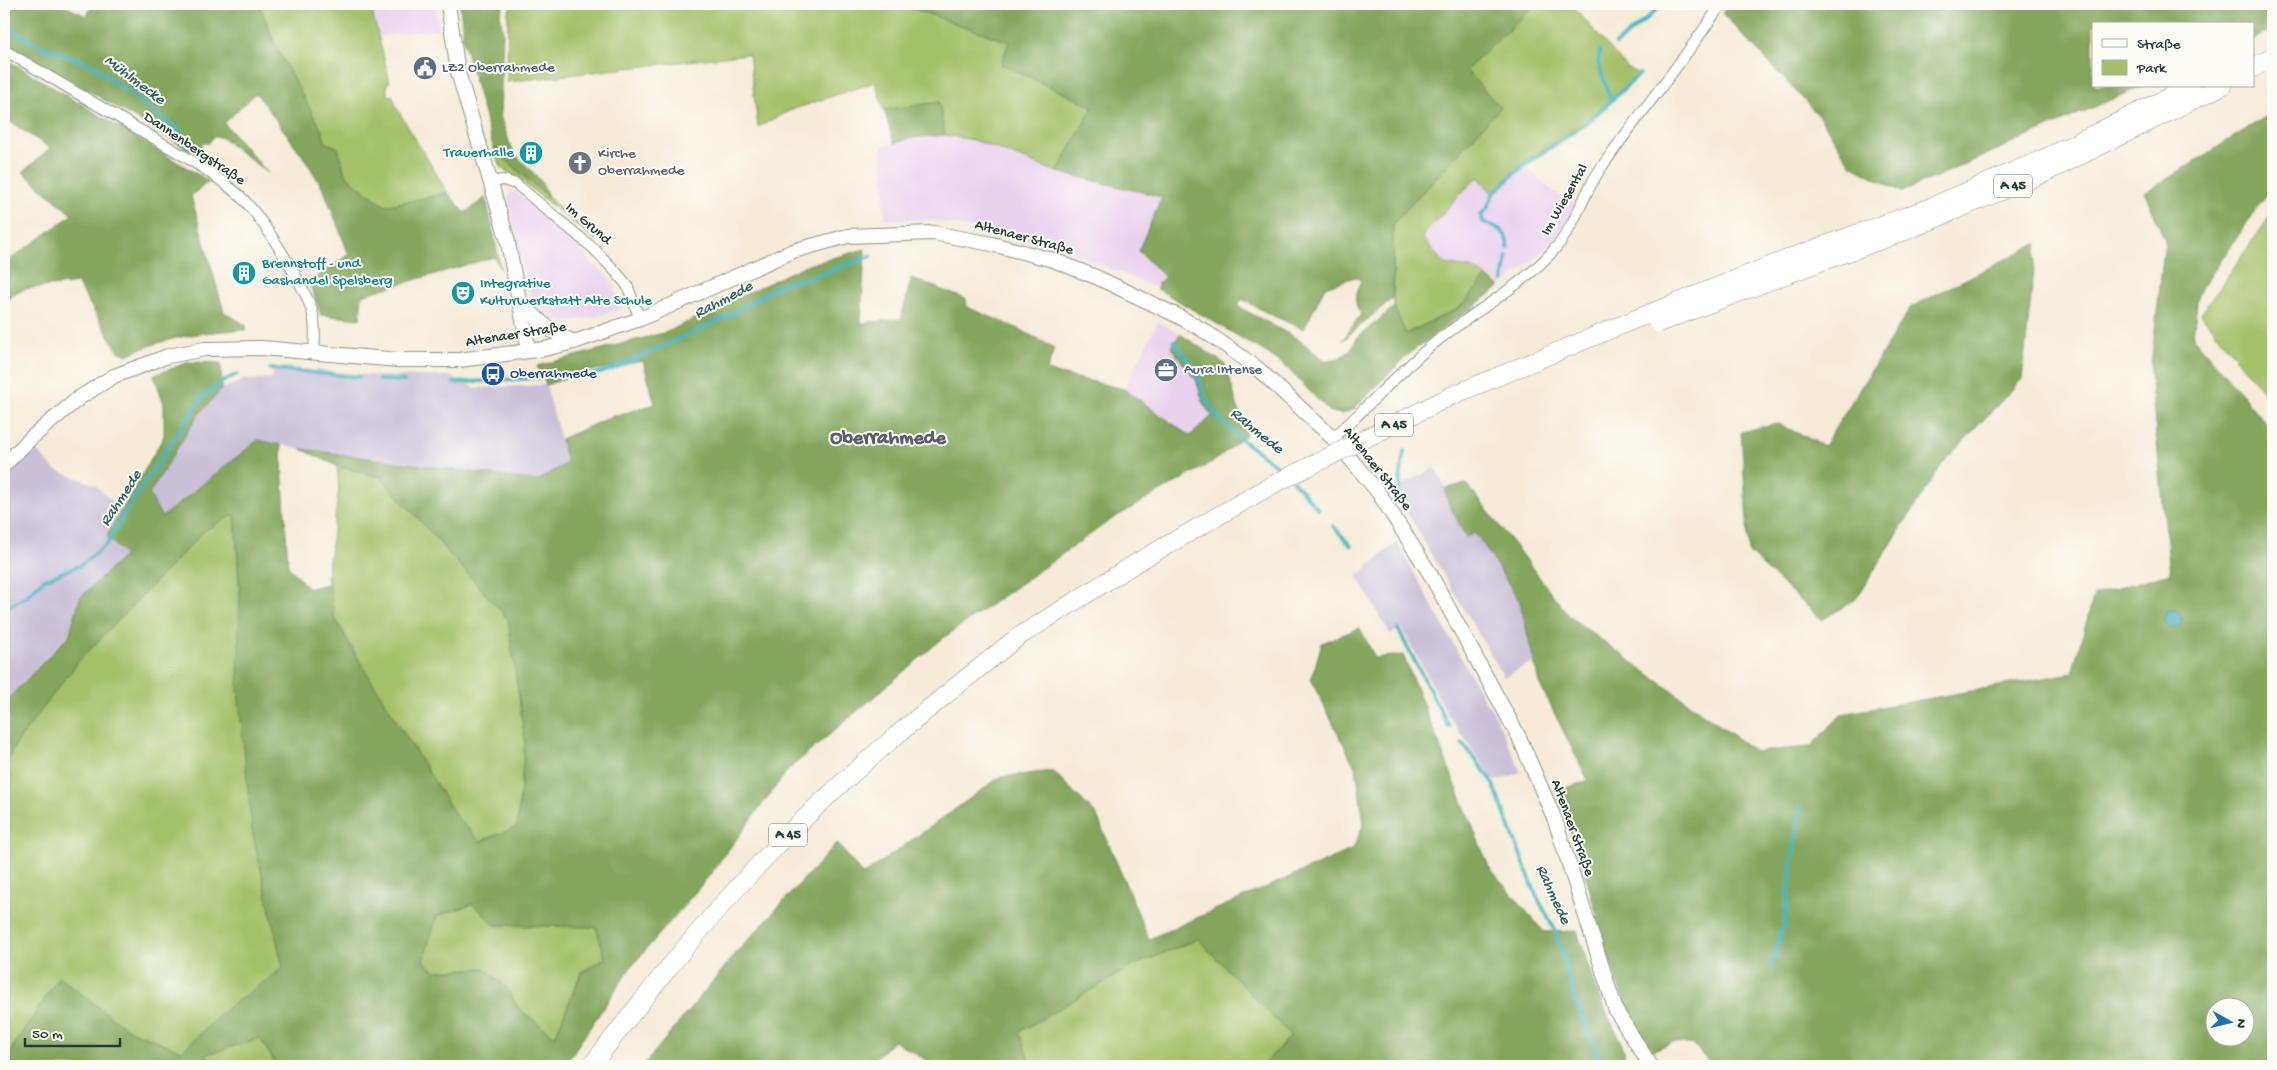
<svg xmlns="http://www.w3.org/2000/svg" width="2277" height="1070" font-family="'Gochi Hand',sans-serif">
<rect width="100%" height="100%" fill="#fdfcf7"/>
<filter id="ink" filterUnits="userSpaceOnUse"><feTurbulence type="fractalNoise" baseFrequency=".02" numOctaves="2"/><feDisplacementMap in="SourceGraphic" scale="10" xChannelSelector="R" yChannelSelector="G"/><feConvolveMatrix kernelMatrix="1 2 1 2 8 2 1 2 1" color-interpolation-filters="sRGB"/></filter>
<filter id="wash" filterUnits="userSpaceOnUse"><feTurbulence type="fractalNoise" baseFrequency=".0096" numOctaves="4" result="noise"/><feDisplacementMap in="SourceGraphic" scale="20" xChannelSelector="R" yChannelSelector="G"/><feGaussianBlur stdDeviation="1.12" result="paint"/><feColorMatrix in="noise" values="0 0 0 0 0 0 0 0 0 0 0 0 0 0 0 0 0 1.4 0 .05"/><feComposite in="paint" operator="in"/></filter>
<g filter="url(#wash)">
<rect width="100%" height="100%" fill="#f5ebd7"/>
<path fill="#e9d2ee" d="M 370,4 L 435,4 L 439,29 L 378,36 Z
M 941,135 L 974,140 L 1057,172 L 1162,197 L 1139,251 L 1165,277 L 1159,286 L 1156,288 L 1083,257 L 1010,235 L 934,221 L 885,219 L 882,146 L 912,138 Z
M 1521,164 L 1554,192 L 1577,204 L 1562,229 L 1545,250 L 1500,287 L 1496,281 L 1474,269 L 1444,264 L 1422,237 L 1459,195 L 1478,177 L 1492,192 Z
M 511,191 L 514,191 L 572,240 L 593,264 L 609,277 L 623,309 L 596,317 L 566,322 L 553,318 L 539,308 L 530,293 L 521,262 L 508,198 Z
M 1158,322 L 1180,334 L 1171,348 L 1196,380 L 1204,405 L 1212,416 L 1190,436 L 1124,389 Z"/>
<path fill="#c9bfd7" d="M 273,366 L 379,376 L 449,376 L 476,388 L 546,385 L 567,463 L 537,481 L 318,452 L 258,440 L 163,517 L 149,494 L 197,416 L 222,389 L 244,380 L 272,378 Z
M 34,448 L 55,470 L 94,484 L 122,511 L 125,555 L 80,598 L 68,634 L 4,702 L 4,479 Z
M 1435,468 L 1446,488 L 1447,500 L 1467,537 L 1474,533 L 1480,539 L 1520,602 L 1535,661 L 1504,677 L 1393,489 Z
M 1397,542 L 1486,703 L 1493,711 L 1521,772 L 1495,781 L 1448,715 L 1402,628 L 1390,634 L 1357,576 Z"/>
<path fill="#a4c067" stroke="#627e4e" d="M 259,4 L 370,4 L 390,82 L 387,83 L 387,95 L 393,96 L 396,107 L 448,193 L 385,206 L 351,180 L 344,171 L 338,148 L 325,142 L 322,131 L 277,49 Z
M 512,4 L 900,4 L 1009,42 L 1001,64 L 1094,107 L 1057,172 L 974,140 L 945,135 L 939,102 L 884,110 L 875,82 L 791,110 L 758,127 L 749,54 L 507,82 L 508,13 Z
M 1536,4 L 1571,4 L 1627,68 L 1639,73 L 1585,122 L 1521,164 L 1492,193 L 1478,177 L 1459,195 L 1422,237 L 1444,264 L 1474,269 L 1487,277 L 1459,308 L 1405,334 L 1394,307 L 1393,224 L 1500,108 L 1466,70 Z
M 493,146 L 505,159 L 597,241 L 515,176 L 502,169 Z
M 2273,212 L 2273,404 L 2201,314 Z
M 337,466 L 381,477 L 508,619 L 525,741 L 517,827 L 480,841 L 456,816 L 381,698 L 334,616 L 327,575 L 339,489 Z
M 235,513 L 252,830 L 283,968 L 225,1010 L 182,1051 L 129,1030 L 59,977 L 4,1061 L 4,770 L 15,745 L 77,663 L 205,530 Z
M 473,904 L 494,925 L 596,927 L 605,958 L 581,972 L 555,1037 L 519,1009 L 505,986 L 484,968 L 435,971 L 423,961 L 437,916 Z
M 1198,939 L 1291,1036 L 1262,1066 L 1031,1066 L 1019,1032 L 1132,966 Z
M 260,1038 L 277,1066 L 200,1066 L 208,1054 Z"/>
<path fill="#83a65c" stroke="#517248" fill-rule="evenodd" d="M 4,4 L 60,4 L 87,16 L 92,4 L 259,4 L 277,49 L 322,131 L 325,142 L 338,148 L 344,171 L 351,180 L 385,206 L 448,193 L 465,213 L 486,197 L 501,270 L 494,257 L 362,295 L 360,319 L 321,315 L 309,282 L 349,255 L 324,190 L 305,159 L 256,93 L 224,123 L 268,173 L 221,137 L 213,137 L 209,143 L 204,143 L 194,153 L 4,41 Z
M 460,4 L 504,4 L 500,14 L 503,33 L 500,116 L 513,152 L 540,180 L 549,198 L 505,159 L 493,146 L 464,44 Z
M 900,4 L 1536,4 L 1466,70 L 1500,108 L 1393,224 L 1393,298 L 1342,341 L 1361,314 C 1352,301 1356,293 1361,280 L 1355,277 L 1325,287 L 1304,329 L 1271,315 L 1242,299 L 1237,306 L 1298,339 L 1324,360 L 1336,360 L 1350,351 L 1357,338 L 1394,307 L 1406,334 L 1459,308 L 1487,277 L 1500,287 L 1411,352 L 1354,409 L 1341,414 L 1329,411 L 1284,365 L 1267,353 L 1156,288 L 1159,286 L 1157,284 L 1165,277 L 1138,251 L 1162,197 L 1057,172 L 1093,107 L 1001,64 L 1009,42 Z
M 1730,4 L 2273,4 L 2273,28 L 2253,40 L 2253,24 L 2093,24 L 2093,86 L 2142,86 L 1902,192 L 1851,165 L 1819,116 L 1722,13 Z
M 4,58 L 209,181 L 191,196 L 224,312 L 246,325 L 246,330 C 203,331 166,337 127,355 L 118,351 L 77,283 L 24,289 L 4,301 L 4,264 L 72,215 L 23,172 L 50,148 L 4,118 Z
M 939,102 L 945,135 L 912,138 L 894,143 L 884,110 Z
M 2273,112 L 2273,185 L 2198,294 L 2193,337 L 2273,432 L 2273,1066 L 1712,1066 L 1694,1045 L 1673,1042 L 1651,1051 C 1617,1001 1605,943 1589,887 C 1580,855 1567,824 1556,792 L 1588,780 L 1539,683 L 1520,602 L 1480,539 L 1474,533 L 1466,537 L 1447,500 L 1446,488 L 1467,484 L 1570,617 L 1756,752 L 1810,747 L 1842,714 L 2072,673 L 2094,595 L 2170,573 L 2150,374 L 2165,240 L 2145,193 ZM 2214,1008 L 2244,1008 L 2244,1038 L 2214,1038 Z
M 2037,243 L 2022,379 L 1942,464 L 1856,599 L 1822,620 L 1749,553 L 1741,432 L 1777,423 L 1824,446 L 1911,307 Z
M 865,249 L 861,323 L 901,319 L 911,278 L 966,299 L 967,307 L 1019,329 L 1054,348 L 1047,371 L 1124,389 L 1190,436 L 1212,416 L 1204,405 L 1196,380 L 1171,348 L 1180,334 L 1225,364 L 1246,435 L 1214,461 L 1112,519 L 942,639 L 788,770 L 705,881 L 631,967 L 564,1066 L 277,1066 L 260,1038 L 208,1054 L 200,1066 L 4,1066 L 4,1061 L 59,977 L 129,1030 L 182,1051 L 225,1010 L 283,968 L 252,830 L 238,690 L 240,589 L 235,514 L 205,530 L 77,663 L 15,745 L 4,770 L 4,703 L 69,635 L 80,598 L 125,555 L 107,536 L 164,436 L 164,404 L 154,375 L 189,362 L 221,363 L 222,389 L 197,416 L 149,494 L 162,517 L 258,440 L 281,445 L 288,566 L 308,588 L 329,584 L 334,616 L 351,648 L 456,816 L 480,841 L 517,827 L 525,741 L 508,619 L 381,477 L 337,466 L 301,449 L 537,481 L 567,463 L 561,439 L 608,418 L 655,404 L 643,361 L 584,372 L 546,385 L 537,366 L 667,332 L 804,266 ZM 473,904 L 494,925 L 596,927 L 605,958 L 582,972 L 555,1037 L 519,1009 L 505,986 L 484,968 L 435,971 L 423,961 L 437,916 Z
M 1360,628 L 1375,658 L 1403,655 L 1489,867 L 1544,932 L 1577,931 L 1596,990 L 1624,1049 L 1625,1066 L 1262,1066 L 1291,1036 L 1198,939 L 1132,966 L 1019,1032 L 1031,1066 L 936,1066 L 894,1041 L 866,1066 L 643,1066 L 737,952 L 837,843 L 863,875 L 1000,777 L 1053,771 L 1096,814 L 1149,939 L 1353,849 L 1364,823 L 1356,769 L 1311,680 L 1322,643 Z"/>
<path fill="#47b5c1" stroke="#33797a" d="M2164 619a9 9 0 1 1 18 0a9 9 0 1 1-18 0Z"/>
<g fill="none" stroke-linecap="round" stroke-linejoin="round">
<path stroke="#47b5c1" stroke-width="4" d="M 4,21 L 17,33 L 37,45 L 92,65 L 180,131 L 183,138 L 184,147
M 1616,44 L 1664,4
M 1611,101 L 1640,74
M 1508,248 C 1507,229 1498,228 1483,222 L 1481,215 L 1488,207 L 1493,194 L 1523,166 L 1587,123 L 1611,101 L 1598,63 L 1600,51
M 1503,281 L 1507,257
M 1174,341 L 1196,370 L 1203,393 L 1213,412 L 1238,437 L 1285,472
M 270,369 L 359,377
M 520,370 L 523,378
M 592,375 L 613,369 L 729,316 L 781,284 L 813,277 L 871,256
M 379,380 L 404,381
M 453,383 L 579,375
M 1293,481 L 1318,509
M 1398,495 L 1404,451
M 1333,526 L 1351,546
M 4,610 L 27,596 L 43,580 L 81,565 L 107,544 L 127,509 L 200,400 L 220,383 L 237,374
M 1398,629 L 1449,727
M 1462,743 L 1491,779 L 1537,897 L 1555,930 L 1576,1003 L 1603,1066
M 1773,968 L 1771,962 L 1777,955 L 1775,947 L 1780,942 L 1778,937 L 1783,930 L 1800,806"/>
</g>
</g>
<g filter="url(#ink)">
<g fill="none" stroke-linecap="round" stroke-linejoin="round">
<g stroke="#8a9486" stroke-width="12">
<path id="street" d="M 4,50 C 51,78 98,105 145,133 C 177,152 212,171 240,196 C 262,217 301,280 311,308 C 316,322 315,338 314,353
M 491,182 L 503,180 L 516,184 L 594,249 L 616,272 L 627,285 L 640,319
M 1333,438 C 1367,408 1397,374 1432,345 C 1474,310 1524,287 1559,244 C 1577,221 1584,192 1601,168 C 1640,112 1684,61 1721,4"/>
</g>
<g stroke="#8a9486" stroke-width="16">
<path id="secondary" d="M 448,4 L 458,72 L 507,238 L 529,351
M 520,301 C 538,320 549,332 574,342
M 4,465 L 31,438 L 79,398 L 114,376 L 168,356 L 205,349 L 262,348 L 398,360 L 459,360 L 544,349 L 574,342 L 640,319 L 793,251 L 848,236 L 933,233 L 992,244 L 1053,260 L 1096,277 L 1176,315 L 1203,330 L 1232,350 L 1257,368 L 1333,438 L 1378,492 L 1429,572 L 1519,737 L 1555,820 L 1616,1011 L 1651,1066"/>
</g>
<g stroke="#8a9486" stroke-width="19">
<path id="highway" d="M 2253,68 L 2273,57
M 1792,257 L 1926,209 L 2045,158 L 2191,86
M 1796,271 L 1903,232 L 2047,172 L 2222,86
M 591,1066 C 647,994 704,921 768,855 C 844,775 931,706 1018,637"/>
</g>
<use href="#street" stroke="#fff" stroke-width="10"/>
<use href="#secondary" stroke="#fff" stroke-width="14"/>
<use href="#highway" stroke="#fff" stroke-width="18"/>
<g stroke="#8a9486" stroke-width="19" stroke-linecap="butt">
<path id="highway-bridge" d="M 1658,323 L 1796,271
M 1018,637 L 1136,563 L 1272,485 L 1451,396 L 1643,316 L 1792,257"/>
</g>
<use href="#highway-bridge" stroke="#fff" stroke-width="18"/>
</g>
</g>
<defs>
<g id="civic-disc" transform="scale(1.25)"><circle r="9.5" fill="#5c6f8a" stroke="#fdfcf7"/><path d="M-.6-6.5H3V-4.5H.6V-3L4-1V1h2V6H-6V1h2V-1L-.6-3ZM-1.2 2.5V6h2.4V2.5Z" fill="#fff"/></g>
<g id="building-disc" transform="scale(1.25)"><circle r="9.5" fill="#0f9aa8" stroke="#fdfcf7"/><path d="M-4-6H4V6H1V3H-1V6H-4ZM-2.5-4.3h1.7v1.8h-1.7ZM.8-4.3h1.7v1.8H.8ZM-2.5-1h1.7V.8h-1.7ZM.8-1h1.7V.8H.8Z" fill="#fff"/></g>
<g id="church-disc" transform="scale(1.25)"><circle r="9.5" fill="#6b7280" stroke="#fdfcf7"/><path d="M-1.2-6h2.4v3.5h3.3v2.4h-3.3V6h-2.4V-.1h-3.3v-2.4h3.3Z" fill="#fff"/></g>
<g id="theatre-disc" transform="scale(1.25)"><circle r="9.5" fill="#0f9aa8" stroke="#fdfcf7"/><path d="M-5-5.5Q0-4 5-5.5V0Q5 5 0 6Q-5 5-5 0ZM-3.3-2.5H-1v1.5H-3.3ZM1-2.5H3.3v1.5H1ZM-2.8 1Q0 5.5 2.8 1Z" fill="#fff"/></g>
<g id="office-disc" transform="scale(1.25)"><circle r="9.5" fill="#5c6f8a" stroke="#fdfcf7"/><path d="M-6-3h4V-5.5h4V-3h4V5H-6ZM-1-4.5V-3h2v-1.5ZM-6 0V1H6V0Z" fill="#fff"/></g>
<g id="bus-disc" transform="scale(1.25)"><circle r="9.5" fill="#1a4fb4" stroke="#fdfcf7"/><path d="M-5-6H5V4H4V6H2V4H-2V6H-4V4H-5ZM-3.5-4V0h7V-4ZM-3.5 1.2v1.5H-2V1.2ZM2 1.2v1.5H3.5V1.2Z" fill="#fff"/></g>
</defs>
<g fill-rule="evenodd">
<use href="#civic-disc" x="425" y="68"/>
<use href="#building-disc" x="531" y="153"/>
<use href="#church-disc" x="580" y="163"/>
<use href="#building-disc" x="244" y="273"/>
<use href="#theatre-disc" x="463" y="293"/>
<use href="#office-disc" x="1166" y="370"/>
<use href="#bus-disc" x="493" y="374"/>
</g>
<g text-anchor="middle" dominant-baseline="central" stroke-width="4" stroke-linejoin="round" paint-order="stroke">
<g fill="#fdfcf7" stroke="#62766e" stroke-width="1">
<rect x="1994" y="174.5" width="38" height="23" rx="4"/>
<rect x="1375" y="413.5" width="38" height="23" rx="4"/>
<rect x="769" y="823.5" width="38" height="23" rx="4"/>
</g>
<g font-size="14" font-weight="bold" fill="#1f3d34">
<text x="2013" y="186">A 45</text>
<text x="1394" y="425">A 45</text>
<text x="788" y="835">A 45</text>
</g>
<g font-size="15" fill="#4e5e75" stroke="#fdfcf7" text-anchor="start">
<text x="442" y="68">LZ2 Oberrahmede</text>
<text x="1184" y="370">Aura Intense</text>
</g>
<g font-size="15" fill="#1f3d34" stroke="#fdfcf7">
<text transform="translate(194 149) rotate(34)">Dannenbergstraße</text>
<text transform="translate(1565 200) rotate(-60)">Im Wiesental</text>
<text transform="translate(588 224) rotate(41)">Im Grund</text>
<text transform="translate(1024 238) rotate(15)">Altenaer Straße</text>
<text transform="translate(516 335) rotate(-9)">Altenaer Straße</text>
<text transform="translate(1377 469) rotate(52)">Altenaer Straße</text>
<text transform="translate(1572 828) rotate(70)">Altenaer Straße</text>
</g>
<g font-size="15" fill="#0d838f" stroke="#fdfcf7" text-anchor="start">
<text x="514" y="153" text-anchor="end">Trauerhalle</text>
<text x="262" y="264">Brennstoff - und<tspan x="262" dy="17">Gashandel Spelsberg</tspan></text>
<text x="480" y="284">Integrative<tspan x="480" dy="17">Kulturwerkstatt Alte Schule</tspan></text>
</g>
<g font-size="15" fill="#5b616d" stroke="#fdfcf7" text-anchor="start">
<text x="598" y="154">Kirche<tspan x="598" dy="17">Oberrahmede</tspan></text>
</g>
<g font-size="15" fill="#164399" stroke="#fdfcf7" text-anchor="start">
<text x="510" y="374">Oberrahmede</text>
</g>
<g font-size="16" font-style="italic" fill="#2b615e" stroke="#fdfcf7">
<text transform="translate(134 81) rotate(37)">Mühlmecke</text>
<text transform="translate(724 301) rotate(-28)">Rahmede</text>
<text transform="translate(1256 432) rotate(39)">Rahmede</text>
<text transform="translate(122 499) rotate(-57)">Rahmede</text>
<text transform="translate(1552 895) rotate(65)">Rahmede</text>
</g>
<g font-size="20" font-weight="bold" fill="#5b5b6b" stroke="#fdfcf7">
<text x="888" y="439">Oberrahmede</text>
</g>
</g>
<rect width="2277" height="1070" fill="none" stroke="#fdfcf7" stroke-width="20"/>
<rect x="2092" y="22" width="162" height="65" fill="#fdfcf7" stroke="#a4b0a9"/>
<rect x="2102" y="39" width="25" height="8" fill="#ffffff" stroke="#a4b0a9"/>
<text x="2137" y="48" font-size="15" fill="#1f3d34">Straße</text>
<rect x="2102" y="60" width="25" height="15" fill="#a4c067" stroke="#a4b0a9"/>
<text x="2137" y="72" font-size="15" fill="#1f3d34">Park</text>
<g transform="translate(2230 1022) rotate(98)"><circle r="24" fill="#fdfcf7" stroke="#a4b0a9"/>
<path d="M0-4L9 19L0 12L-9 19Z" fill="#1f6fb2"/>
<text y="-8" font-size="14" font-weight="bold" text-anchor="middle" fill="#1f3d34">N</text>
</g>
<path d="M25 1038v8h95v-8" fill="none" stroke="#1f3d34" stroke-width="2.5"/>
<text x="32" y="1038" font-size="15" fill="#1f3d34" stroke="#fdfcf7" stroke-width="4" paint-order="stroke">50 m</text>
</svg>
